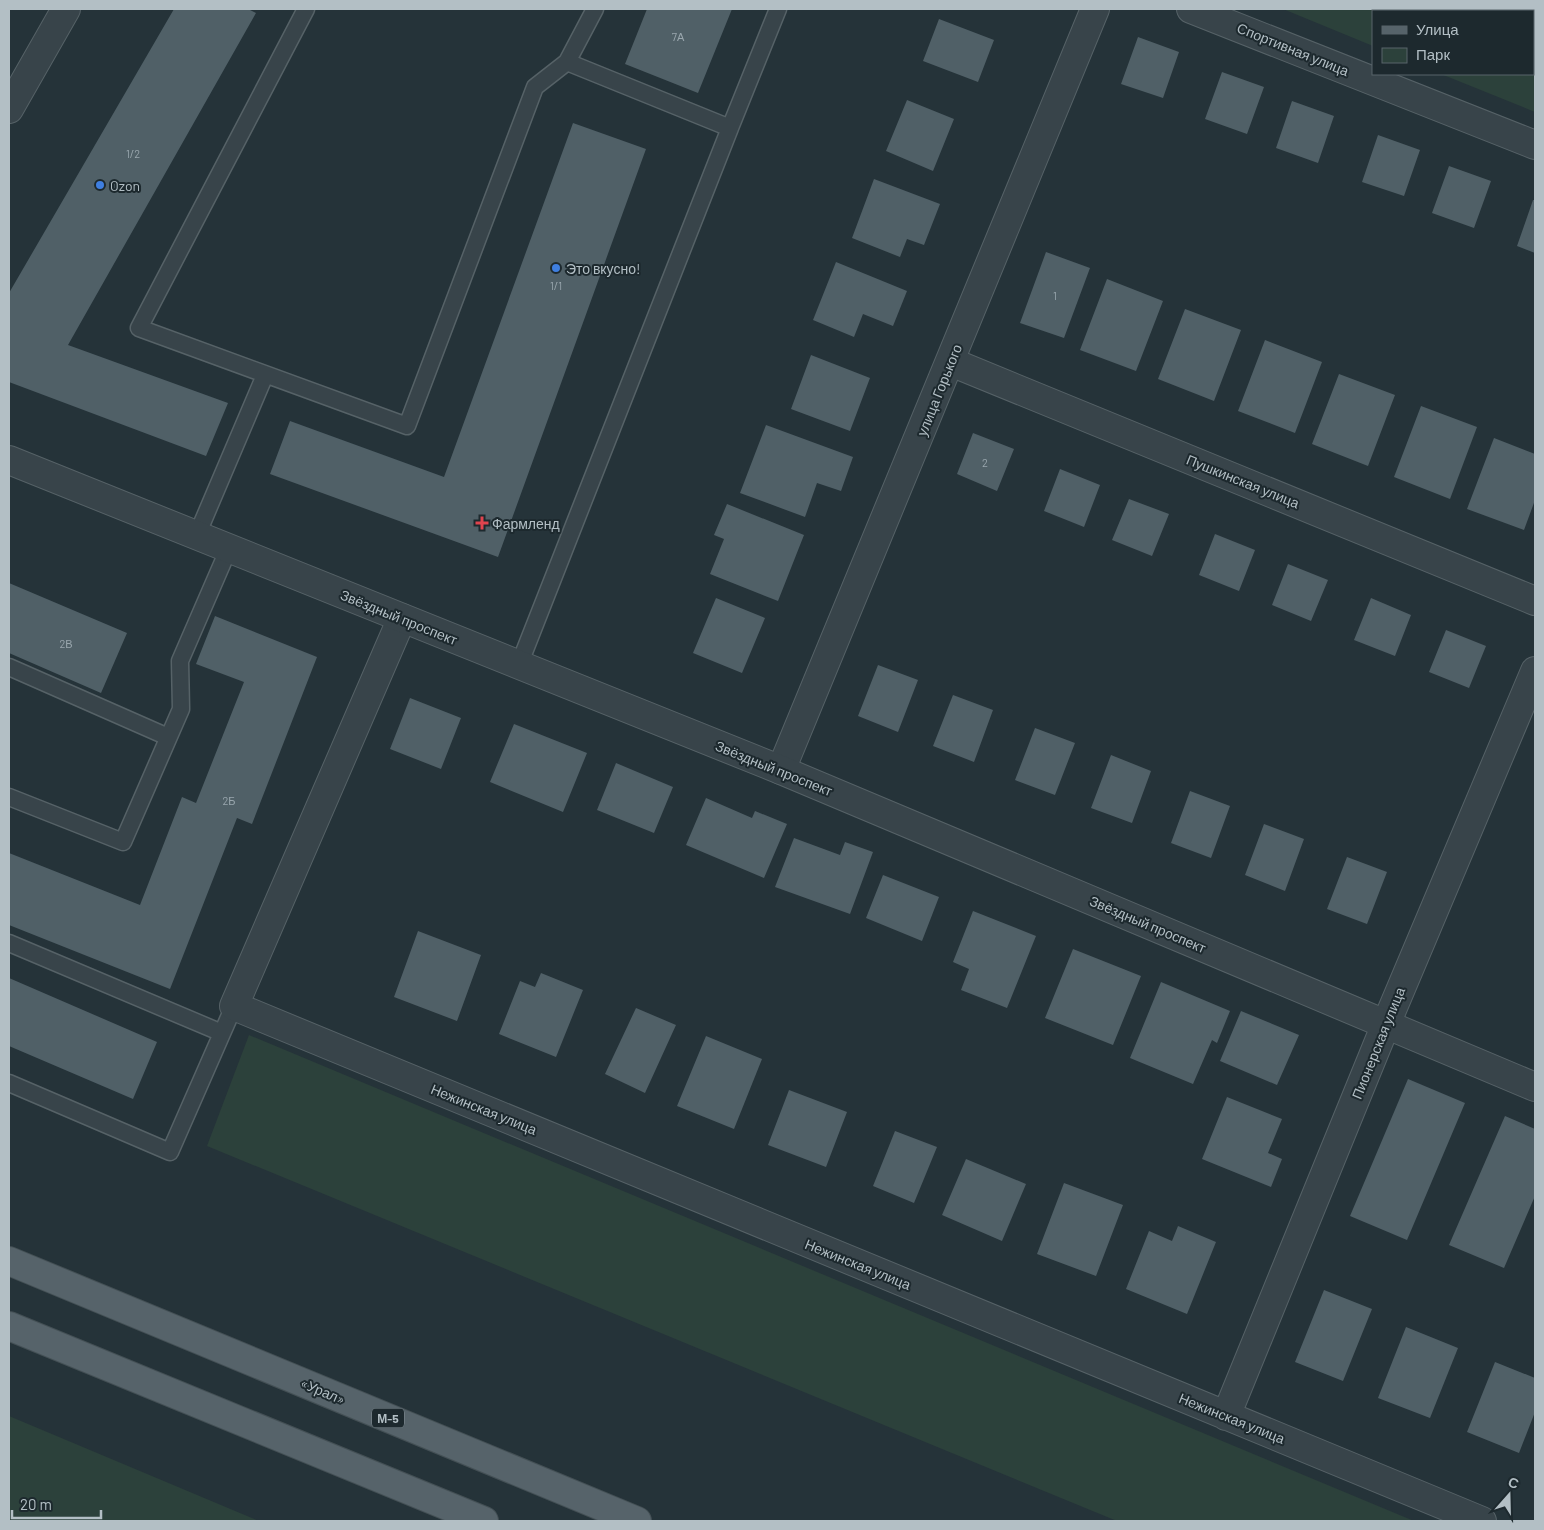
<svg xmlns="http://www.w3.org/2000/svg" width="1544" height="1530" font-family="Barlow,sans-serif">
<rect width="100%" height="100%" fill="#253339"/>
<path fill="#2c413b" d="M 1283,9 L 1535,9 L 1535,112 L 1441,74 L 1533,74 L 1533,11 L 1373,11 L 1373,46 Z
M 249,1035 L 1414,1521 L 1117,1521 L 207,1146 Z
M 9,1416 L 259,1521 L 9,1521 Z"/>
<path fill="#506067" d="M 174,9 L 248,9 L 256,13 L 68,345 L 228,403 L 206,456 L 9,382 L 9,293 Z
M 647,9 L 732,9 L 698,93 L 625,64 Z
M 939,19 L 994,40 L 978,82 L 923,61 Z
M 1138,37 L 1179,52 L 1163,98 L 1121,84 Z
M 1222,72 L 1264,87 L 1247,134 L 1205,119 Z
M 907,100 L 954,119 L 933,171 L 886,151 Z
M 1292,101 L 1334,116 L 1318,163 L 1276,148 Z
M 573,123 L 646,149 L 498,557 L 270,474 L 290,421 L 444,477 Z
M 1378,135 L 1420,150 L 1404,196 L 1362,182 Z
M 1449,166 L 1491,181 L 1474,228 L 1432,213 Z
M 874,179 L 940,204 L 924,245 L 907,239 L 900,257 L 852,238 Z
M 1533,200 L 1535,200 L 1535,253 L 1517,246 Z
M 1046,252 L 1090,268 L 1064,338 L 1020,323 Z
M 836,262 L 907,291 L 893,326 L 863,314 L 854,337 L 813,320 Z
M 1107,279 L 1163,301 L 1136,371 L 1080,350 Z
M 1185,309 L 1241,330 L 1214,401 L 1158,379 Z
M 1265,340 L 1322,362 L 1295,433 L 1238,411 Z
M 811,355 L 870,378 L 850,431 L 791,409 Z
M 1339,374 L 1395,395 L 1368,466 L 1312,444 Z
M 1421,406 L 1477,427 L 1450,499 L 1394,477 Z
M 766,425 L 853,457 L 841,491 L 817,483 L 805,517 L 740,493 Z
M 973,433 L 1014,449 L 997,491 L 957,474 Z
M 1494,438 L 1535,454 L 1535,500 L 1524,530 L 1467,509 Z
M 1060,469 L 1100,485 L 1084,527 L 1044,511 Z
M 1129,499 L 1169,514 L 1152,556 L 1112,540 Z
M 727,504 L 804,535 L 778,601 L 710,574 L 724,539 L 714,535 Z
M 1215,534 L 1255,550 L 1239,591 L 1199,575 Z
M 1288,564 L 1328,580 L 1311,621 L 1272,605 Z
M 9,583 L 127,633 L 101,693 L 9,653 Z
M 716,598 L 765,618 L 742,673 L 693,653 Z
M 1371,598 L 1411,615 L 1395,656 L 1354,640 Z
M 215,616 L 317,657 L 252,824 L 237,818 L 170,989 L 9,925 L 9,853 L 140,905 L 182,797 L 196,803 L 244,682 L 196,664 Z
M 1446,630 L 1486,646 L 1469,688 L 1429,672 Z
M 878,665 L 918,680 L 898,732 L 858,716 Z
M 953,695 L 993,710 L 974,762 L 933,746 Z
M 410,698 L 461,718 L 441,769 L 390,749 Z
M 514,724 L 587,753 L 563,812 L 490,782 Z
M 1035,728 L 1075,743 L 1055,795 L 1015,780 Z
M 1111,755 L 1151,771 L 1132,823 L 1091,808 Z
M 616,763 L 673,787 L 654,833 L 597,810 Z
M 1190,791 L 1230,806 L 1211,858 L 1171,843 Z
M 706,798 L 752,818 L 755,811 L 787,824 L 764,878 L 686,845 Z
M 1264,824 L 1304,839 L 1285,891 L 1245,875 Z
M 794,838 L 840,855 L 845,842 L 873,852 L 850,914 L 775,887 Z
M 1347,857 L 1387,872 L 1367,924 L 1327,909 Z
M 883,875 L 939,897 L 922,941 L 866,918 Z
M 973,911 L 1036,936 L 1007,1008 L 961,990 L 969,969 L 953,962 Z
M 418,931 L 481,955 L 457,1021 L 394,997 Z
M 1073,949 L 1141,976 L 1113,1045 L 1045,1018 Z
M 541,973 L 583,990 L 556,1057 L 499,1034 L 520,981 L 535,987 Z
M 9,978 L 157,1042 L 133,1099 L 9,1046 Z
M 1161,982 L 1230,1011 L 1217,1043 L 1212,1040 L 1193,1084 L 1130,1058 Z
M 636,1008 L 676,1025 L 645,1093 L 605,1074 Z
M 1241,1011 L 1299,1035 L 1277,1085 L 1220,1061 Z
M 706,1036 L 762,1059 L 734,1129 L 677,1106 Z
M 1408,1079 L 1465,1103 L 1407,1240 L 1350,1216 Z
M 789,1090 L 847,1112 L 826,1167 L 768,1145 Z
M 1227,1097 L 1282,1119 L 1268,1153 L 1282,1159 L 1271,1187 L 1202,1159 Z
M 1505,1116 L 1535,1129 L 1535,1196 L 1504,1268 L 1449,1245 Z
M 895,1131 L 937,1147 L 914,1203 L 873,1186 Z
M 966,1159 L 1026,1184 L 1002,1241 L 942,1215 Z
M 1064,1183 L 1123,1205 L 1096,1276 L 1037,1254 Z
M 1178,1226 L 1216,1242 L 1187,1314 L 1126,1289 L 1149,1231 L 1172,1241 Z
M 1324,1290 L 1372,1309 L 1343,1381 L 1295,1362 Z
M 1406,1327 L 1458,1348 L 1430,1418 L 1378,1398 Z
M 1495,1362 L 1535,1378 L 1535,1412 L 1519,1453 L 1467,1432 Z"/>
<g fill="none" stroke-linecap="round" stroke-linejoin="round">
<g stroke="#566267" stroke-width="19">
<path id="service" d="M 306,9 L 139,328 L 407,426 L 535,87 L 567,62 L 595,9
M 730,128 L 778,9
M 197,535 L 265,375
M 519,665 L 730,128 L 567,62
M 9,667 L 168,737
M 9,797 L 123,842 L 181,709 L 180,661 L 229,548
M 9,943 L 222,1033
M 9,1083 L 170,1152 L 234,1006"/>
</g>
<g stroke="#566267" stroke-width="30">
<path id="minor" d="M 1191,9 L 1535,145
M 9,109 L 66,9
M 951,362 L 1535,601
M 402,618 L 234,1006 L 1482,1521
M 781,770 L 1095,9
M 1226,1416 L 1386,1024 L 1535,671"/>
</g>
<g stroke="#566267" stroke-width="30">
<path id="tertiary" d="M 9,460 L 781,770 L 1535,1087"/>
</g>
<g stroke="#445055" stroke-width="30">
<path id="primary" d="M 9,1261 L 637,1521
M 9,1326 L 484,1521"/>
</g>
<use href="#service" stroke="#38444a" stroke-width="16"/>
<use href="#minor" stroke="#38444a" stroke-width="28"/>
<use href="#tertiary" stroke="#38444a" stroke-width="28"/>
<use href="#primary" stroke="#56636a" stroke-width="28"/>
</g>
<g fill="#3f7fe0" stroke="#1d292e" stroke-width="2">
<circle cx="100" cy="185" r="5"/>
<circle cx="556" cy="268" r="5"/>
</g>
<path fill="#e0444e" stroke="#1d292e" stroke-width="2" d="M479.5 515.5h5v5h5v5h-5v5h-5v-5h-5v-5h5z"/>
<g text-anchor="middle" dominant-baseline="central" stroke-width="4" stroke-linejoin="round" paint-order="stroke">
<g font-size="11" fill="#9aa7ae">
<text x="678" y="36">7А</text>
<text x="133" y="153">1/2</text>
<text x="556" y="285">1/1</text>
<text x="1055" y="295">1</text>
<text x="985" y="462">2</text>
<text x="66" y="643">2В</text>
<text x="229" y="800">2Б</text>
</g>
<rect fill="#1d292e" stroke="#869298" stroke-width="1" x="372" y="1408.5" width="32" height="19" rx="4"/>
<g font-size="12" font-weight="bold" fill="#b3bfc5">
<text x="388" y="1418">М-5</text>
</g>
<g font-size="14" fill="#b3bfc5" stroke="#1d292e">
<text transform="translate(1293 49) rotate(22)">Спортивная улица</text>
<text transform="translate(939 390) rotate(-68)">улица Горького</text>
<text transform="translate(1243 481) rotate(22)">Пушкинская улица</text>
<text transform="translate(399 617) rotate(22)">Звёздный проспект</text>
<text transform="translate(774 768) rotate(22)">Звёздный проспект</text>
<text transform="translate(1148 924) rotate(23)">Звёздный проспект</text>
<text transform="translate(1378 1043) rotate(-68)">Пионерская улица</text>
<text transform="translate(484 1109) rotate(22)">Нежинская улица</text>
<text transform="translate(858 1264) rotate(22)">Нежинская улица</text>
<text transform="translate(323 1391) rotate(23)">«Урал»</text>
<text transform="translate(1232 1418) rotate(22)">Нежинская улица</text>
</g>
<g font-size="14" fill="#b3bfc5" stroke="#1d292e" text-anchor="start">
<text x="110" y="185">Ozon</text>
<text x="566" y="268">Это вкусно!</text>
<text x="492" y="523">Фармленд</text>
</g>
</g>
<rect width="1544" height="1530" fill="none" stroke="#b3bfc5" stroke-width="20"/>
<rect x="1372" y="10" width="162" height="65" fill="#1d292e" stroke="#59656a"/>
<rect x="1382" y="26" width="25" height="8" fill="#56636a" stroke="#59656a"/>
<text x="1416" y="35" font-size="15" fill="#b3bfc5">Улица</text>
<rect x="1382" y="48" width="25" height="15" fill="#2c413b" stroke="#59656a"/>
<text x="1416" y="60" font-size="15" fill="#b3bfc5">Парк</text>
<g transform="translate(1509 1495) rotate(20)" stroke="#1d292e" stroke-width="4" paint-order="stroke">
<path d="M0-4L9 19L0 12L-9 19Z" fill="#b3bfc5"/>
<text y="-8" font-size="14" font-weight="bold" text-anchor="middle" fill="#b3bfc5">С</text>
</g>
<path d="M12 1510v8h89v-8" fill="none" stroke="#b3bfc5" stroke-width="2.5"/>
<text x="20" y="1510" font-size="15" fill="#b3bfc5" stroke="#1d292e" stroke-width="4" paint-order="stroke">20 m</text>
</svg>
